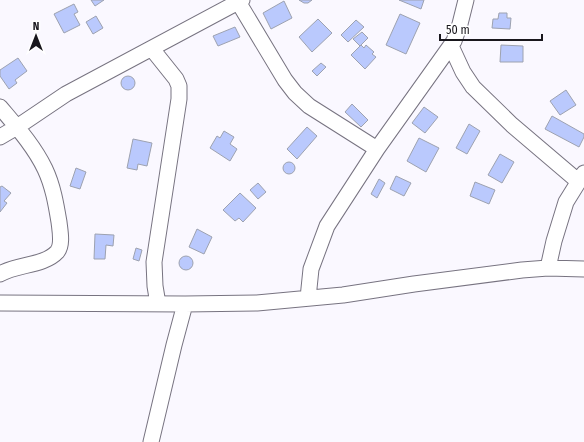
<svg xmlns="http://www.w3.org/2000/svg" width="584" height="442" font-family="'Fira Sans Condensed',sans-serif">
<rect width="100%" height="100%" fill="#faf8ff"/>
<path fill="#bac9fd" stroke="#9da2b0" d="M 91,0 L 104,0 L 95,6 Z
M 299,0 L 312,0 L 308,3 L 304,3 Z
M 399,0 L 424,0 L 421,9 Z
M 284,1 L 292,18 L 271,29 L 263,13 Z
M 74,4 L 78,12 L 74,14 L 80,25 L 64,33 L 54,14 Z
M 499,13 L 507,13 L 507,18 L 511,18 L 510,29 L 492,28 L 493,19 L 498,19 Z
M 400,14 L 420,23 L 406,54 L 386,45 Z
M 96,16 L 103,28 L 93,34 L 86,22 Z
M 318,19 L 332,33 L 312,52 L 299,37 Z
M 356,20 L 364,27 L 348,42 L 341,35 Z
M 235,27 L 240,37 L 218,46 L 213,36 Z
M 362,32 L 368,38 L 360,46 L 353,39 Z
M 361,45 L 364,48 L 366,45 L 374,52 L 372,54 L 376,57 L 365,69 L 351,55 Z
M 501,45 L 523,46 L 523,62 L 500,62 Z
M 18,58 L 27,71 L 15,80 L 17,83 L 9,89 L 0,76 L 0,70 Z
M 321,63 L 326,67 L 317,76 L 312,71 Z
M121 83a7 7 0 1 1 14 0a7 7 0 1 1-14 0Z
M 566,90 L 576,105 L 560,115 L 550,101 Z
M 352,104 L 368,120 L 361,127 L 345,112 Z
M 424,107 L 438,117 L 425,133 L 412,123 Z
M 552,116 L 584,134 L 584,137 L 579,147 L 545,129 Z
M 469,124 L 480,131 L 467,154 L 456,148 Z
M 307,127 L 317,136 L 297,159 L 287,149 Z
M 224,131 L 234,137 L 230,144 L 237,149 L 230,161 L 210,148 L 217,136 L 220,138 Z
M 419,138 L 439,148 L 426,172 L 407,161 Z
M 133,139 L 152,143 L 147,166 L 138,164 L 137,170 L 127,168 Z
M 500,154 L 514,162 L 502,183 L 488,175 Z
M283 168a6 6 0 1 1 12 0a6 6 0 1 1-12 0Z
M 76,168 L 86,172 L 80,189 L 70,186 Z
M 396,176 L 411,183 L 404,196 L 390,189 Z
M 379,179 L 385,183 L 377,198 L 371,194 Z
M 475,182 L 495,190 L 489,204 L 470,196 Z
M 258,183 L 266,192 L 258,199 L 250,190 Z
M 2,186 L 11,193 L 4,201 L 7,203 L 0,212 L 0,187 Z
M 240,193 L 256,208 L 243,222 L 239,218 L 235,221 L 223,210 Z
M 197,229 L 212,237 L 204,254 L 189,247 Z
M 95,234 L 114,235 L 113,246 L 106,245 L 105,259 L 94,259 Z
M 136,248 L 142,250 L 139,261 L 133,259 Z
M179 263a7 7 0 1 1 14 0a7 7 0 1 1-14 0Z"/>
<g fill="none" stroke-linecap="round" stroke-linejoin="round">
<g stroke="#777380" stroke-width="17">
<path id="minor" d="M 237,0 L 285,80 L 295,93 L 309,106 L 377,149
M 451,46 L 463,72 L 473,87 L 512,125 L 579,182
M 152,49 L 176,79 L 179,86 L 179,99 L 154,262 L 155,286 L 158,304
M 0,107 C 16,126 34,146 45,169 C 53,186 56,204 59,222 C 60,231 63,245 57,252 C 44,266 17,264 0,274
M 0,137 L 17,127 L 66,94 L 242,0
M 548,268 L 554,241 L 566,202 L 584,173
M 308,298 L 311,269 L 327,226 L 377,149 L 454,41 L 460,24 L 466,0
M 0,303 L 185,304 L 257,303 L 343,295 L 414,284 L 522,270 L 548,268 L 584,269
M 151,442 L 174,345 L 185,304"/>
</g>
<use href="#minor" stroke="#fff" stroke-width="15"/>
</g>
<g transform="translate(36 36)" stroke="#ffffff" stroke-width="3" paint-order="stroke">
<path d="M0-3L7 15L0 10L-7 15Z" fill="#19171d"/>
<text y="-6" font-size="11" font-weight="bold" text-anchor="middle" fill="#19171d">N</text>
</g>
<path d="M440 34v6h102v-6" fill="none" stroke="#19171d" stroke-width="2"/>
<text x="446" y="34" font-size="12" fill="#19171d" stroke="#ffffff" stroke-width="3" paint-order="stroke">50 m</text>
</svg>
